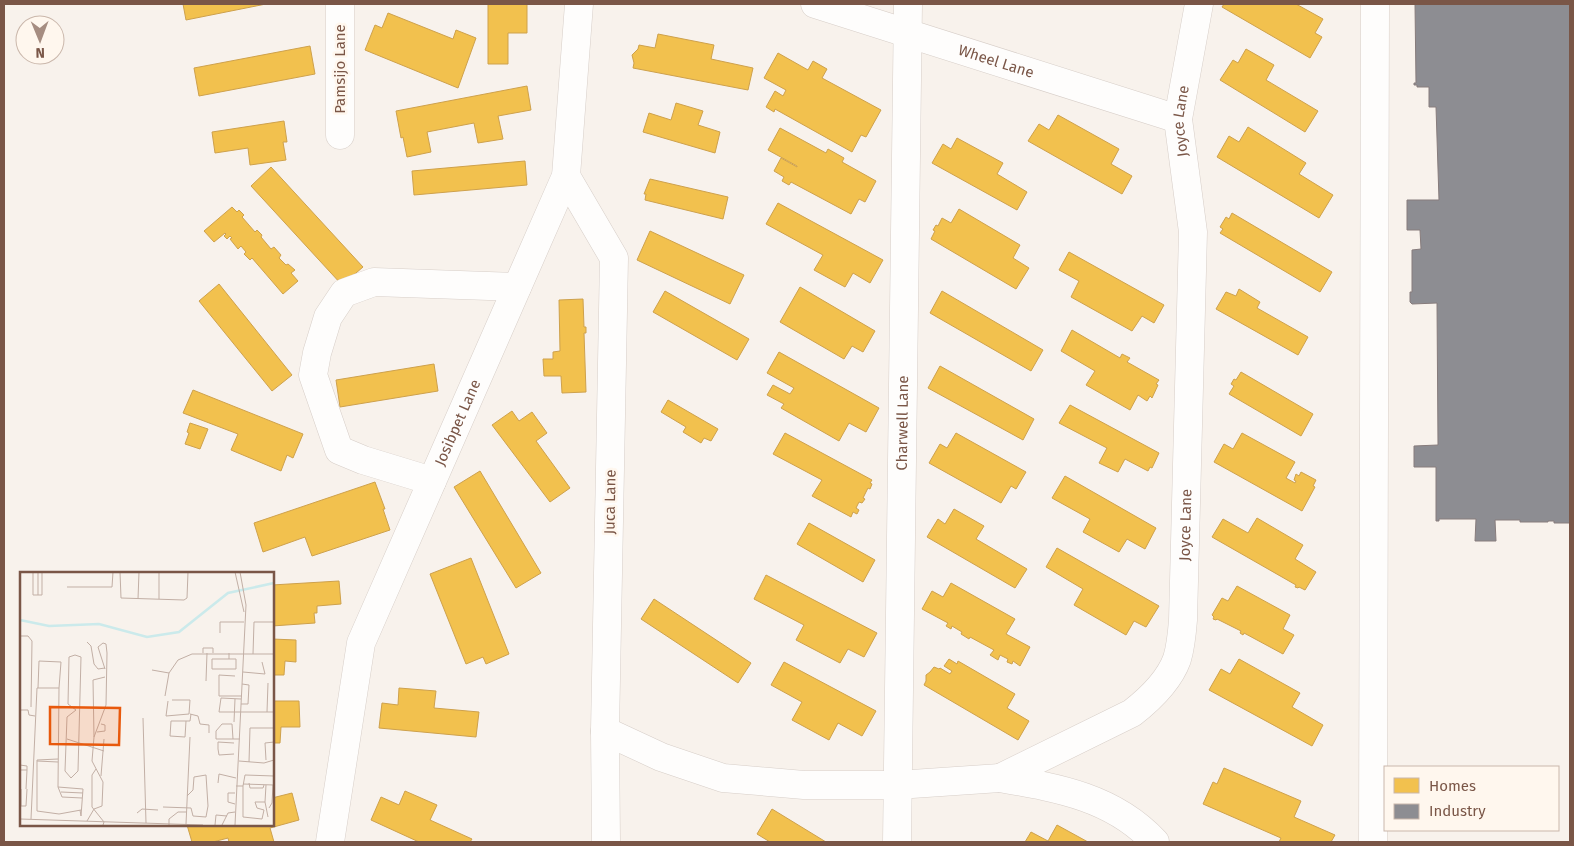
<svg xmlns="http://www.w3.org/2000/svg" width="1574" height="846" font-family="'Fira Sans',sans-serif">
<rect width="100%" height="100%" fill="#f8f2ec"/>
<path fill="#f2c14e" stroke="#cea14c" d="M 183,4 L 266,4 L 186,20 Z
M 488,4 L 527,4 L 527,33 L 508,33 L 508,64 L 488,64 Z
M 1224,4 L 1296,4 L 1323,19 L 1315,33 L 1322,37 L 1310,58 L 1222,7 Z
M 388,13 L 453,39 L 456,30 L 476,38 L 458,88 L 365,50 L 375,25 L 382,28 Z
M 658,34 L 714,45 L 711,59 L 753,68 L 748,90 L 633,68 L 634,63 L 632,55 L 638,49 L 639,45 L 655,48 Z
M 310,46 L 315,74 L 199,96 L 194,68 Z
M 1246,49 L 1274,65 L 1266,80 L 1318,111 L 1305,132 L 1220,80 L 1233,60 L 1238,63 Z
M 778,53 L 808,70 L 813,61 L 827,69 L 822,78 L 881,110 L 866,137 L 861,135 L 852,152 L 775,109 L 774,112 L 766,107 L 775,91 L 783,96 L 786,90 L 764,78 Z
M 527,86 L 531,110 L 498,116 L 503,139 L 478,143 L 474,123 L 427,132 L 431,152 L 407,157 L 403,137 L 401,138 L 396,111 Z
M 676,103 L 703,111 L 698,125 L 720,132 L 715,153 L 643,132 L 649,113 L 671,120 Z
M 1058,115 L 1119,149 L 1111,164 L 1132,176 L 1122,194 L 1028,141 L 1039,124 L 1049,130 Z
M 284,121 L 287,142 L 283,142 L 286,160 L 250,165 L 248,148 L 215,153 L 212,132 Z
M 1248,127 L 1306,163 L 1299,174 L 1333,195 L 1319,218 L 1217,157 L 1229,136 L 1239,142 Z
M 780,128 L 826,153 L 828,149 L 844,158 L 842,162 L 876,181 L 865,202 L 859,199 L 851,214 L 791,182 L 789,185 L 782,181 L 784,177 L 774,171 L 781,158 L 797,167 L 797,166 L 768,150 Z
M 957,138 L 1003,163 L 997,174 L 1027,192 L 1017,210 L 932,163 L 943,144 L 951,149 Z
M 525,161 L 527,185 L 414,195 L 412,171 Z
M 271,167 L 363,267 L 342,285 L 251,186 Z
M 650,179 L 728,197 L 723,219 L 645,200 L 646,194 L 644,194 Z
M 778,203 L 883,260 L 870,283 L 853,273 L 845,287 L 814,270 L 823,255 L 766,224 Z
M 232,207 L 237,212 L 239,210 L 244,215 L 242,217 L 255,232 L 257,230 L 262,235 L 261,237 L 271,249 L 274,247 L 281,255 L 279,258 L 286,265 L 288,264 L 295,270 L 291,273 L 298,281 L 283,294 L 252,258 L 250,260 L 244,254 L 246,252 L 241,246 L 238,249 L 230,239 L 232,238 L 230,236 L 227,239 L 224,236 L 226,234 L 225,233 L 214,242 L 204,231 Z
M 959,209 L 1020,245 L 1013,258 L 1029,268 L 1016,289 L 931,239 L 935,231 L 933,230 L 936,225 L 938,226 L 942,218 L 951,223 Z
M 1232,213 L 1332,272 L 1320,292 L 1220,233 L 1223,229 L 1220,227 L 1226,217 L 1229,219 Z
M 650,231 L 744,275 L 730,304 L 637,260 Z
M 1069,252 L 1164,305 L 1154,323 L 1142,316 L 1132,331 L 1071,297 L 1079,281 L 1059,270 Z
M 219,284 L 292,375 L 272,391 L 199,301 Z
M 800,287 L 875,331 L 863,352 L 852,346 L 844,359 L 780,322 Z
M 1239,289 L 1260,302 L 1257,308 L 1308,337 L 1298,355 L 1216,309 L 1226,292 L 1236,296 Z
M 665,291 L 749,339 L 737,360 L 653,312 Z
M 942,291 L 1043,350 L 1031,371 L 930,313 Z
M 583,299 L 584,327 L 586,327 L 586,333 L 584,333 L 586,392 L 562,393 L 561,376 L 544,376 L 543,359 L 553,359 L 553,352 L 560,351 L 559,300 Z
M 1072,330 L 1120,358 L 1122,354 L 1130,358 L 1127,362 L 1159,380 L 1156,384 L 1158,385 L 1152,398 L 1150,396 L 1147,401 L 1138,395 L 1130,410 L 1086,385 L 1095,371 L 1061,351 Z
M 779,352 L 879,408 L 866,432 L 849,423 L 839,441 L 781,408 L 784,404 L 767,395 L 773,385 L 790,394 L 794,388 L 767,373 Z
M 434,364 L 438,391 L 340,407 L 336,380 Z
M 940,366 L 1034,419 L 1023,440 L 928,388 Z
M 1241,372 L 1313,414 L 1301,436 L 1229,394 L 1234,386 L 1231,384 L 1234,379 L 1236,380 Z
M 193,390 L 303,434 L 293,458 L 287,455 L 281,471 L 231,450 L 238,434 L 183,413 Z
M 668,400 L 718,429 L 711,441 L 704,438 L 701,443 L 683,432 L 686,427 L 661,412 Z
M 1070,405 L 1159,453 L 1152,468 L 1150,467 L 1148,471 L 1125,459 L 1118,472 L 1099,463 L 1107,448 L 1059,423 Z
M 512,411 L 519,421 L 532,412 L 547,433 L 536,441 L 570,488 L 550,502 L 492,425 Z
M 190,423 L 208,429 L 200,449 L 185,444 L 189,433 L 187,432 Z
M 785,433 L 872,480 L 870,483 L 872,484 L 870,489 L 868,488 L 863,498 L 865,499 L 862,503 L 859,502 L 856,508 L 859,510 L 857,514 L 853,512 L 851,517 L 812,496 L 822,480 L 773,454 Z
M 956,433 L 1026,472 L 1016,489 L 1011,486 L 1001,503 L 929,463 L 940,444 L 947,448 Z
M 1242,433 L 1295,462 L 1286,478 L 1295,483 L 1296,481 L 1294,480 L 1296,474 L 1299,476 L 1301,472 L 1316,480 L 1313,486 L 1315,487 L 1302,511 L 1214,462 L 1224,444 L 1233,449 Z
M 480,471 L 541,573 L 516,588 L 454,487 Z
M 1065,476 L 1156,528 L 1145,549 L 1127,539 L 1119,552 L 1083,532 L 1090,519 L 1052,498 Z
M 375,482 L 385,509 L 383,509 L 390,530 L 312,556 L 305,537 L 263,552 L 254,523 Z
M 954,509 L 984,526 L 976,539 L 1027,569 L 1015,588 L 927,537 L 938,519 L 945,524 Z
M 1257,518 L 1303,545 L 1295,559 L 1316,572 L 1305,590 L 1299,587 L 1298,588 L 1295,587 L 1296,585 L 1212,537 L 1223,519 L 1248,533 Z
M 809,523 L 875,560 L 863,582 L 797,544 Z
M 1057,548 L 1159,606 L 1146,627 L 1134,621 L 1126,635 L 1074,605 L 1083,589 L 1046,567 Z
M 471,558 L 509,654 L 486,664 L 483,657 L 466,664 L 430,574 Z
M 766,575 L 877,633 L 864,657 L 848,649 L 840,663 L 796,640 L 804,625 L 754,599 Z
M 339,581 L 341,604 L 317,606 L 317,613 L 314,613 L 315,623 L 272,626 L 272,585 Z
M 951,583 L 1015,619 L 1006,634 L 1030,647 L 1020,666 L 1013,661 L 1012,664 L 1007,662 L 1008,659 L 1000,655 L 998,660 L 990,655 L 994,650 L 970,637 L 969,639 L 961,634 L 962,632 L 952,626 L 951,629 L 946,626 L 948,623 L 922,609 L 932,591 L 943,597 Z
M 1237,586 L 1290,615 L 1283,629 L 1294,635 L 1283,654 L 1244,633 L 1243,635 L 1240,633 L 1241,631 L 1217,619 L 1216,620 L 1213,619 L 1214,617 L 1212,615 L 1222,598 L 1228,601 Z
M 654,599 L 751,663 L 738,683 L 641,619 Z
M 272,639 L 296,640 L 296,662 L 285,661 L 284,675 L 272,675 Z
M 949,659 L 957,664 L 958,661 L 1015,694 L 1007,708 L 1029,721 L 1018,740 L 924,685 L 926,681 L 926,675 L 930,672 L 934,667 L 939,669 L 940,668 L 950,674 L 952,671 L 944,666 Z
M 1239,659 L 1300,693 L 1292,707 L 1323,725 L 1312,746 L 1209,690 L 1221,669 L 1230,674 Z
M 784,662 L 876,711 L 862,736 L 838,723 L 829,740 L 792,720 L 802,702 L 771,685 Z
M 399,688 L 436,691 L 434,708 L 479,712 L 476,737 L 379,728 L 382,703 L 398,705 Z
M 272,701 L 299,701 L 300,727 L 281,727 L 280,743 L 272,743 Z
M 1224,768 L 1301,801 L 1294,817 L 1335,835 L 1331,842 L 1279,842 L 1281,838 L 1203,804 L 1213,782 L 1217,784 Z
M 405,791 L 437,805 L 430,820 L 472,839 L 470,842 L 419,842 L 371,820 L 381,797 L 399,805 Z
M 292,793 L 299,820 L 270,828 L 274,842 L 229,842 L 228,838 L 213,842 L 192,842 L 187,825 L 272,825 L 272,798 Z
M 772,809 L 826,842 L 770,842 L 757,834 Z
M 1057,825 L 1088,842 L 1025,842 L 1031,832 L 1048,841 Z"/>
<path fill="#8d8d92" stroke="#877c7c" d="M 1415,4 L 1570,4 L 1570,523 L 1554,523 L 1554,521 L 1548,521 L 1548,522 L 1520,522 L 1520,520 L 1495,520 L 1496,541 L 1475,541 L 1476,519 L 1439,519 L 1439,521 L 1436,521 L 1436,467 L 1414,467 L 1414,446 L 1438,445 L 1437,303 L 1412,304 L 1410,302 L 1410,292 L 1412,292 L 1412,250 L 1421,249 L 1420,230 L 1407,230 L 1407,200 L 1439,200 L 1436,107 L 1429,107 L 1429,87 L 1417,87 L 1417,85 L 1414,85 L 1414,83 L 1416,83 Z"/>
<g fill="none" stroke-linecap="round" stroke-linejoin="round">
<g stroke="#d7cec8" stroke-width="29">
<g id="minor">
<path id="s1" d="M 815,4 L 1178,119"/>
<path d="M 340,135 L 340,4"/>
<path d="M 566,176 L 614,258 L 605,731 L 606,842"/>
<path d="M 432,481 L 363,460 L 339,450 L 313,375 L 317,353 L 328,317 L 344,293 L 374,282 L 517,287"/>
<path d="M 605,731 L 661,757 L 723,778 L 804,785 L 897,785 L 1000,778"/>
<path id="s2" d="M 330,842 L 361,643 L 566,176 L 579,4"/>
<path id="s3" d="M 897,842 L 908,4"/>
<path id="s4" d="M 1155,842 C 1113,797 1058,788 1000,778 L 1132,713 C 1150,699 1169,681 1177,659 C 1181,646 1182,633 1183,620 L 1193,232 L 1178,119 L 1199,4"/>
<path d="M 1373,842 L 1375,4"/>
</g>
</g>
<use href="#minor" stroke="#fefdfc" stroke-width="28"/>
</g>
<g text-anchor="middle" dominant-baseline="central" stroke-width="5" stroke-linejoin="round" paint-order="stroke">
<g font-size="15" fill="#7a5647" stroke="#fff7ee">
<text stroke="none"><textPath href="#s1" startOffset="190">Wheel Lane</textPath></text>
<text transform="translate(340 69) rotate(-90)">Pamsijo Lane</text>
<text stroke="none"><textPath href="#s4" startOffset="929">Joyce Lane</textPath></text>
<text stroke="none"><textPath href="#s2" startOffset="442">Josibpet Lane</textPath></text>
<text stroke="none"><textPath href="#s3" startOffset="419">Charwell Lane</textPath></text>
<text transform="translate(610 502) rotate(-89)">Juca Lane</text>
<text stroke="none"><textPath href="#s4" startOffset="524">Joyce Lane</textPath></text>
</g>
</g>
<g transform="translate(20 572)">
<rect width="254" height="254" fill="#f8f2ec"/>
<path fill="none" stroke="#cbeaeb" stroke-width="2.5" d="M 0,48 L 29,54 L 79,52 L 127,65 L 159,60 L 208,21 L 254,11"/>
<path fill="none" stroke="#c2afa5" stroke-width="1" d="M 13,0 L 13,23 L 22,23 L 22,0M 100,0 L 101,26 L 164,28 L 167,26 L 168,0M 215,0 L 224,40M 47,15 L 92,15 L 93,0M 18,23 L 18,0M 118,27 L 119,0M 139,27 L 139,0M 200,61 L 200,50 L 224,50M 0,64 L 8,64 L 12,69 L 11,135M 67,70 L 71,74 L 74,92 L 78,97 L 85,96M 183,81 L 183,76 L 193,76 L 193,81M 233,82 L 234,50 L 254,50M 55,83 L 61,85 L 58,199 L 51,206 L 45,199 L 47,145 L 56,138 L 48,132 L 49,85 ZM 209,87 L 192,87 L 192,97 L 216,97 L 216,87 L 209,87 L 209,81M 132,98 L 149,101 L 158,88 L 172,82 L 254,82M 223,100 L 245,102 L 242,90M 215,104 L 199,103 L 199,124 L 222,124M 186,109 L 187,81M 18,116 L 19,89 L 41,90 L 39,116M 145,124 L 149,101M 221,127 L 201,126 L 199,140 L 254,140M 148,129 L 146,144 L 169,142 L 170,128 L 152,128M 221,132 L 228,132 L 229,113 L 222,112M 0,138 L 8,138 L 9,143 L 15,144M 247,140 L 248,111M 170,142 L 178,144 L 180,152 L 189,153 L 189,161M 123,146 L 126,251M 166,149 L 165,165 L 150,164 L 151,149 L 170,149 L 171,142M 214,150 L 215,127M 77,160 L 85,159 L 85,153 L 81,152M 74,165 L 73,108 L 85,105M 47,167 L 84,179M 213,167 L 212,152 L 202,152 L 196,159 L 196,167 L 220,167M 214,182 L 199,183 L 198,177 L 198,170 L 214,171M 38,187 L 17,188 L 17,239 L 39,242 L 61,238M 246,188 L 245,171 L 254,170M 17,189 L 38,190M 219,189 L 244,191 L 254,188M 229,190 L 230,156 L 254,156M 0,193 L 7,194 L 7,198 L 0,198M 76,197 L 72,203 L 72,235 L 84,250 L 83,253M 81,204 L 84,167M 198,211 L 199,202 L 216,206M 229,211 L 230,216 L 243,216 L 244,213M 223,212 L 254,213M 216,214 L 223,214 L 223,245 L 242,247 L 244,238 L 237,236 L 235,230 L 245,230 L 248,245M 223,214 L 225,203 L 254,204M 38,215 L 42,225 L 62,226M 1,217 L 1,234 L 6,234 L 7,217M 6,217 L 7,198M 41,220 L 63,221M 245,230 L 246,213M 215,232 L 208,230 L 208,221 L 215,221M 143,235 L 171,236 L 173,244 L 186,245 L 188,234 L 186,203 L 174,205 L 173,218 L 167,224M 249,236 L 252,231 L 253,213M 117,241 L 122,237 L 138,238M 0,247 L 183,253M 11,247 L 17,116 L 39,116 L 38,215 L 63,217 L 61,244 L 60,238M 67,249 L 74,237 L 82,234 L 83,210 L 72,189 L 74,165 L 86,133 L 87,81 L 86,72 L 83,71 L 78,75 L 85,97M 166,252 L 170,165M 149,253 L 149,247 L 158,240 L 167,240M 195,253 L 196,243 L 207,244M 202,253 L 208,241 L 215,240M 215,253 L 226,33 L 220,0"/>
<path fill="#e8590c" fill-opacity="0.15" stroke="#e8590c" stroke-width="2.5" d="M 30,135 L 100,136 L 99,173 L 30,172 Z"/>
<rect width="254" height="254" fill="none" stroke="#7a5647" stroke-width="2.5"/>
</g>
<rect width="1574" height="846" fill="none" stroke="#7a5647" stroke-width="10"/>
<rect x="1384" y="766" width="175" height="65" fill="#fff7ee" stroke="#cab7ab"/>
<rect x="1394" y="778" width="25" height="15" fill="#f2c14e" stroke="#cab7ab"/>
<text x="1429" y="791" font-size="15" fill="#7a5647">Homes</text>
<rect x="1394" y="804" width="25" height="15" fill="#8d8d92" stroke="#cab7ab"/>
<text x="1429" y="816" font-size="15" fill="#7a5647">Industry</text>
<g transform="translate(40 40) rotate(179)"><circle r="24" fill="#fff7ee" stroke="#cab7ab"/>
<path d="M0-4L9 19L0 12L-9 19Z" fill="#a68d81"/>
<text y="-8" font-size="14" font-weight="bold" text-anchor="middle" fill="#7a5647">N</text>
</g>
</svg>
